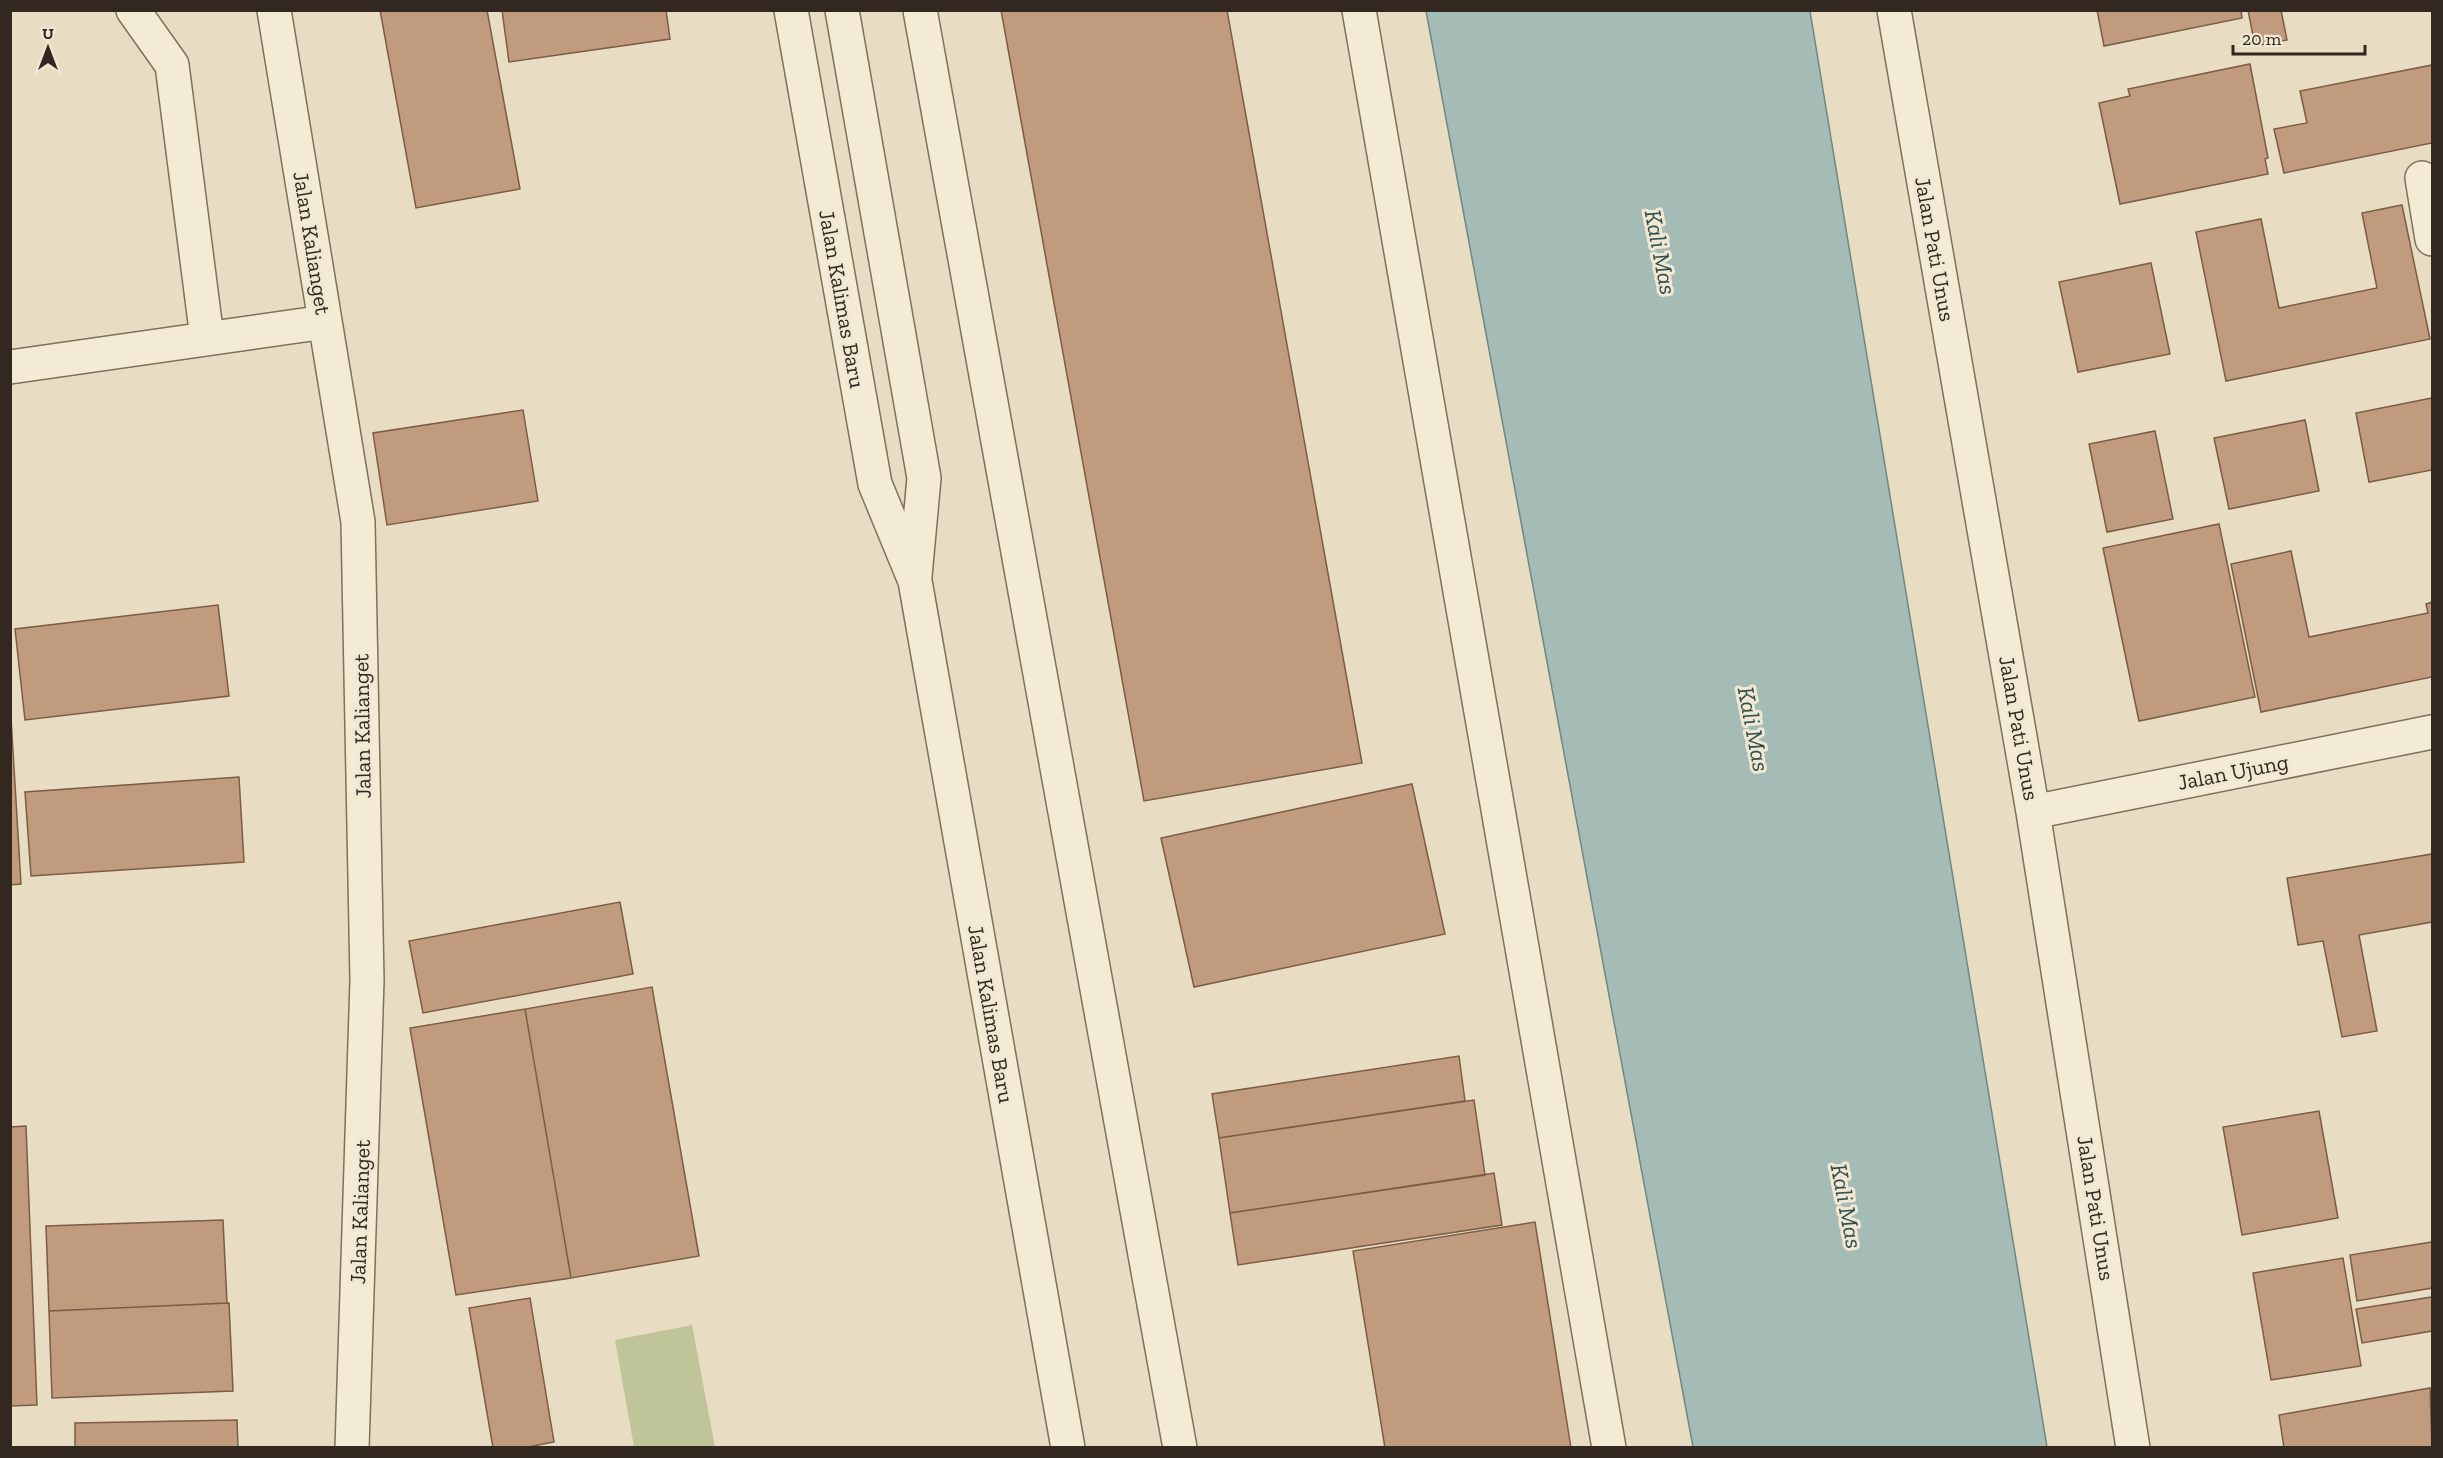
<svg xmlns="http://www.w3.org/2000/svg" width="2443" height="1458" font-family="'Zilla Slab',serif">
<rect width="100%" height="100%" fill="#e8ddc3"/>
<path fill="#bfc499" d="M 692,1325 L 715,1447 L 634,1447 L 615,1340 Z"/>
<path fill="#a5bbb5" stroke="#6d8882" stroke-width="1.5" d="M 1426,11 L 1810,11 L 2047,1447 L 1693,1447 Z"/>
<path fill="#c19b7e" stroke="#7c5c45" stroke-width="1.5" d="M 380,10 L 487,10 L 520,189 L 416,208 Z
M 502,10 L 666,10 L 670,39 L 509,62 Z
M 1001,10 L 1227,10 L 1362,763 L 1144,801 Z
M 2097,10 L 2241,10 L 2242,18 L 2104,46 Z
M 2248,10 L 2281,10 L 2287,40 L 2255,46 Z
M 2250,64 L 2268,158 L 2265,159 L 2268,174 L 2120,204 L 2099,103 L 2130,96 L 2128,89 Z
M 2432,65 L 2432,143 L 2284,173 L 2274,129 L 2307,123 L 2300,91 Z
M 2402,205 L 2430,339 L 2226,381 L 2196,232 L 2261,219 L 2279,308 L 2377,288 L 2362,213 Z
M 2151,263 L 2170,354 L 2078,372 L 2059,282 Z
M 2432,398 L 2432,470 L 2369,482 L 2356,413 Z
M 523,410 L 538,501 L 387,525 L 373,433 Z
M 2305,420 L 2319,491 L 2229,509 L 2214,438 Z
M 2155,431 L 2173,519 L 2107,532 L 2089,444 Z
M 2219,524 L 2255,697 L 2139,721 L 2103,548 Z
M 2291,551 L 2309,637 L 2428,613 L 2426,604 L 2432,602 L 2432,677 L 2261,712 L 2231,564 Z
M 218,605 L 229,696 L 25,720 L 15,629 Z
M 10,701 L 21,884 L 10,885 Z
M 239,777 L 244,862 L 31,876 L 25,792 Z
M 1412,784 L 1445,934 L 1194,987 L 1161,838 Z
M 2432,854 L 2432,922 L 2359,935 L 2377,1031 L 2342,1037 L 2323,941 L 2298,945 L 2287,878 Z
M 620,902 L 633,974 L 423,1013 L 409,941 Z
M 652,987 L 699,1256 L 571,1278 L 525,1009 Z
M 525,1009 L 571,1278 L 456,1295 L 410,1028 Z
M 1459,1056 L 1465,1101 L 1219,1138 L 1212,1094 Z
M 1474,1100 L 1485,1175 L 1230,1213 L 1219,1138 Z
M 2319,1111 L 2338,1218 L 2242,1235 L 2223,1127 Z
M 26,1126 L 37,1405 L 10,1406 L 10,1127 Z
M 1494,1173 L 1502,1225 L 1238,1265 L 1230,1213 Z
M 223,1220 L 227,1303 L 49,1311 L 46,1226 Z
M 1535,1222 L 1571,1448 L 1385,1448 L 1353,1251 Z
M 2432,1242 L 2432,1288 L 2357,1301 L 2350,1255 Z
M 2343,1258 L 2361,1366 L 2271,1380 L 2253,1273 Z
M 2432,1297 L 2432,1331 L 2362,1343 L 2356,1309 Z
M 530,1298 L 554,1442 L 523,1448 L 493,1448 L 469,1308 Z
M 229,1303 L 233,1391 L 52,1398 L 49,1311 Z
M 2430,1388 L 2432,1448 L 2284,1448 L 2279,1415 Z
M 237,1420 L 238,1448 L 75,1448 L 75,1423 Z"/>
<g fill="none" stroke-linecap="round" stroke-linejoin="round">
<g stroke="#80705c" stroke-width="36">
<path id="minor" d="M 133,10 L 172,65 L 207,338
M 274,10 L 358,522 L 367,980 L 352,1448
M 791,10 L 875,484 L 915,581 L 1068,1448
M 842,10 L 924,478 L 915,576
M 920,10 L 1180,1448
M 1359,10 L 1609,1448
M 1894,10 L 2033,812 L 2133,1448
M 2422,178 L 2432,239
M 10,367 L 325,322
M 2033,812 L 2432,732"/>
</g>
<use href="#minor" stroke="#f4ebd5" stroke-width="33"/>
</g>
<g text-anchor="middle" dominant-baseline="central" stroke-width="6" stroke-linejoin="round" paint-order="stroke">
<g font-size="22" fill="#32281f" stroke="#f0e8d2">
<text transform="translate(312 243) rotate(81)">Jalan Kalianget</text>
<text transform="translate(1935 249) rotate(80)">Jalan Pati Unus</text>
<text transform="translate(842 299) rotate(80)">Jalan Kalimas Baru</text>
<text transform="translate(362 726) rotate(-91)">Jalan Kalianget</text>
<text transform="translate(2019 728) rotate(80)">Jalan Pati Unus</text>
<text transform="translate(2233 772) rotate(-11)">Jalan Ujung</text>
<text transform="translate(991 1014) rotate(80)">Jalan Kalimas Baru</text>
<text transform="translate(2096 1208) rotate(81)">Jalan Pati Unus</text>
<text transform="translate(360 1212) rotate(-88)">Jalan Kalianget</text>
</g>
<g font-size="24" font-style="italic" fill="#30504e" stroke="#f0e8d2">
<text transform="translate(1661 252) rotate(79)">Kali Mas</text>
<text transform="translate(1754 729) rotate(79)">Kali Mas</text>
<text transform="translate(1847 1206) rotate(79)">Kali Mas</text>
</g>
</g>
<rect width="2443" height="1458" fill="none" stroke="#32281f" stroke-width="24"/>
<g transform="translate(48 48)" stroke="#f0e8d2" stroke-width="4.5" paint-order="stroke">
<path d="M0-4.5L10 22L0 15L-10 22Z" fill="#32281f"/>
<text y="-9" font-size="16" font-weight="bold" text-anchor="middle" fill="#32281f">U</text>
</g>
<path d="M2233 45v9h132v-9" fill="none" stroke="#32281f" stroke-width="3"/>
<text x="2242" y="45" font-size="18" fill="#32281f" stroke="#f0e8d2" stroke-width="4.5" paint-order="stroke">20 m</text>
</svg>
